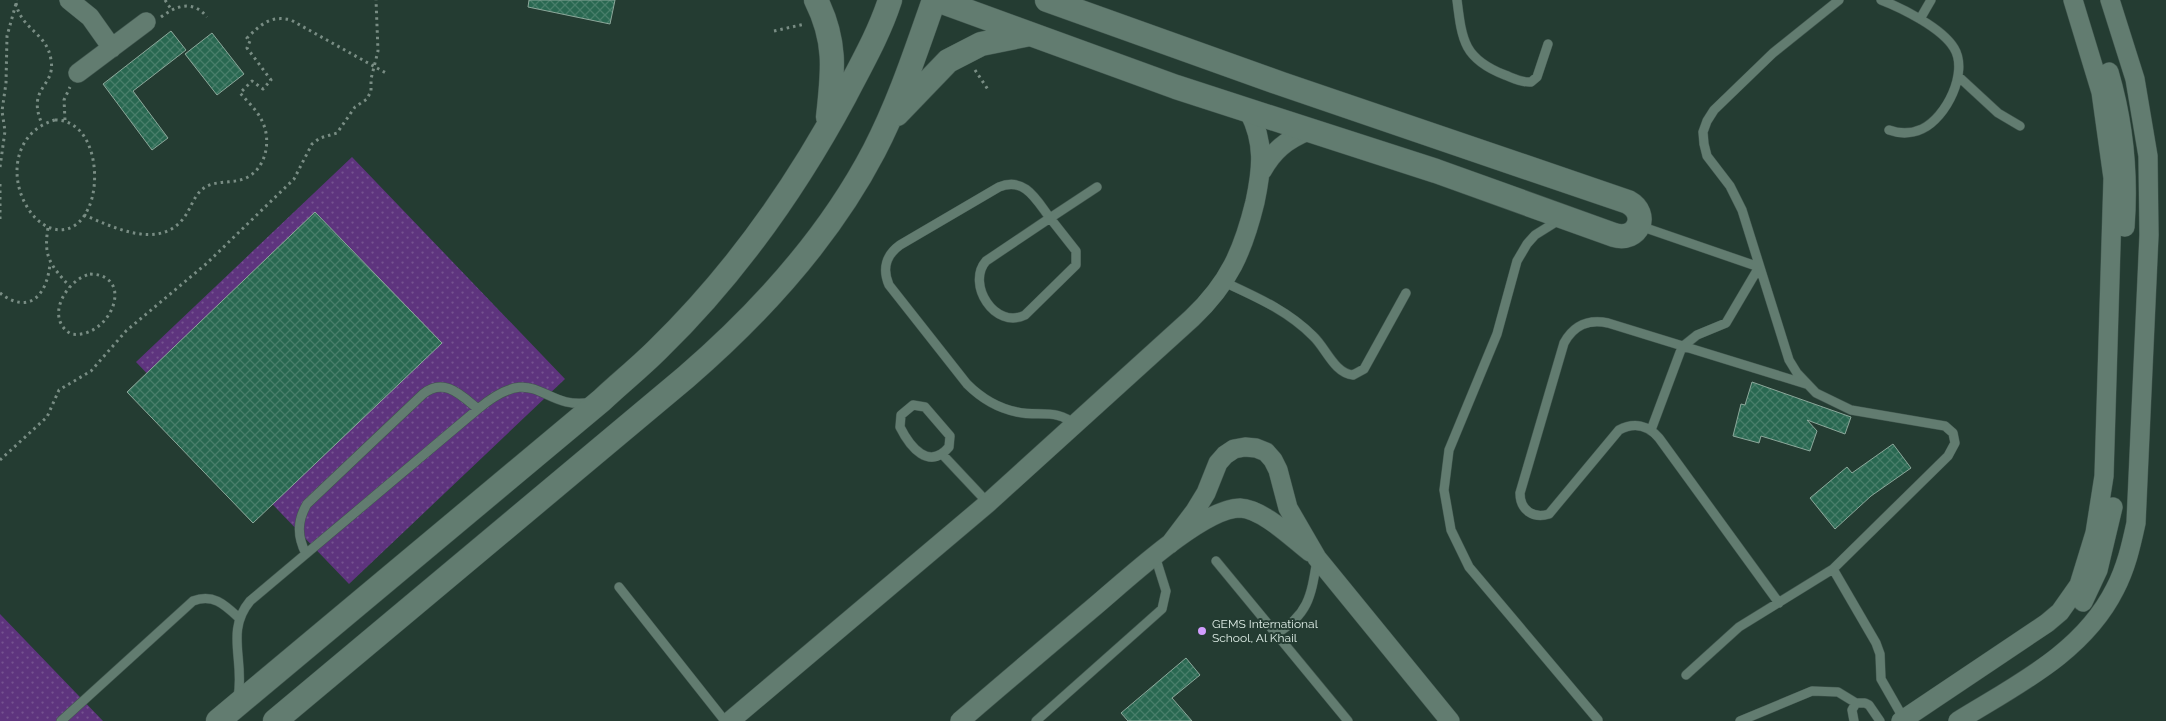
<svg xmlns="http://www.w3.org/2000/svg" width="2166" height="721" font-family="Raleway,sans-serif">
<defs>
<pattern id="grass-dots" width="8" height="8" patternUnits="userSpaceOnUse" patternTransform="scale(1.25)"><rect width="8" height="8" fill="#5e347e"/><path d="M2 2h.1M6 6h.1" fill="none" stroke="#755290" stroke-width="1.8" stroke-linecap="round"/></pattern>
<pattern id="building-cross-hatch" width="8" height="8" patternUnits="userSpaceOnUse" patternTransform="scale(1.25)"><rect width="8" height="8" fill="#296851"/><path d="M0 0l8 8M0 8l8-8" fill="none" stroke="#487e6a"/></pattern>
</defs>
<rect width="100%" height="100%" fill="#243c32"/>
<path fill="url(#grass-dots)" d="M 352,157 L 565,379 L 349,584 L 136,362 Z
M 0,614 L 103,721 L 0,721 Z"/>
<path fill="url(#building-cross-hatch)" stroke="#8ca89b" d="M 529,0 L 615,0 L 610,24 L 528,7 Z
M 171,31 L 186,50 L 133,91 L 168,138 L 152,150 L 103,84 Z
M 212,33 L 244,74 L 217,95 L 185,54 Z
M 315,212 L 442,343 L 253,523 L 127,392 Z
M 1752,382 L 1851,417 L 1845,434 L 1807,420 L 1817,431 L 1810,451 L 1761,436 L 1759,443 L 1733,436 L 1741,404 L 1745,405 Z
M 1893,444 L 1911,468 L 1871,496 L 1835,529 L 1810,498 L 1847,467 L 1852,473 Z
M 1186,658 L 1200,675 L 1172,698 L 1192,721 L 1128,721 L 1121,713 Z"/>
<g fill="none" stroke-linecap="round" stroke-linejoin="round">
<g stroke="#42574f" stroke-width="10">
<path id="service" d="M 1457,0 C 1462,41 1464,59 1505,75 C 1513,78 1522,83 1531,82 L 1537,77 L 1548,44
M 1881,0 C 1902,8 1942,28 1954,48 C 1969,72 1946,118 1922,129 C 1911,134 1900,134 1889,130
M 1920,19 L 1931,0
M 1959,77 L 1998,113 L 2020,126
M 1559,220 L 1535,235 L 1527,244 L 1517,261 L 1497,334 L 1449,450 L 1444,490 L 1451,530 L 1469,567 L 1598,720
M 1640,226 L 1759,267 L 1726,323 L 1697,335 L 1682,347 L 1651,430
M 1224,282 C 1256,297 1287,310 1313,336 C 1326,348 1334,373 1353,375 L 1364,369 L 1406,293
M 913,405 L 925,407 L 950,436 L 949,447 C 929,471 910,447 900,427 L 901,415 Z
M 1075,425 C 1058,408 1038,417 1017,412 C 997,408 981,398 967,384 L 889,285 C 882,269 886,255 900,245 L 999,187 C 1025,176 1037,201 1050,218 L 986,261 C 966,284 995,330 1025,315 L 1076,265 L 1076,251 L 1050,218 L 1097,187
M 942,454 L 988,503
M 306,554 C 297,536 297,521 307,504 L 423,394 C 444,377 461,395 478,409
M 1216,561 L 1348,721
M 1833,569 L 1876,643 L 1880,654 L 1881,679 L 1905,721
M 619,587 L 725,721
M 1779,603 L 1659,438 C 1648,425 1634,422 1619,430 L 1549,514 C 1533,519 1520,510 1520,493 L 1564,343 C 1574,325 1588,319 1608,323 L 1806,384
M 1276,634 C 1309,614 1311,596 1317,560
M 1686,675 L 1739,627 L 1833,569 L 1948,456 L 1955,443 L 1953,433 L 1945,426 L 1851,410 L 1816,393 L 1797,373 L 1789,360 L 1742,210 L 1730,186 L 1707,156 L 1704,144 L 1703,132 L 1707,121 L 1714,110 L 1773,53 L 1839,0
M 238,697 C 245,661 225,631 250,601 L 478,409 C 538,359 540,412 592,402
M 61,721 L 193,601 C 213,593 225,605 239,618
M 1036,721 L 1162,609 L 1166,591 L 1155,556
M 1740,721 L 1812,691 L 1838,692 L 1856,703 L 1865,703 L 1869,705 L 1880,721
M 1854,721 L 1852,710 L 1856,703"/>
</g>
<g stroke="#42574f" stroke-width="20">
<path id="minor" d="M 69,0 L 90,17 L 112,48
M 2109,72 C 2124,123 2129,174 2125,227
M 78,73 L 146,22
M 1262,171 C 1273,151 1286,140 1308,131
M 1170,544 L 1195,511 L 1206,493 L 1218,463 L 1225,455 L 1234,449 L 1245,447 L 1256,448 L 1266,452 L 1273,460 L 1278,470 L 1288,508 L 1317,558 L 1450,721
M 2083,602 L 2098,570 L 2113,507
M 730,721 L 988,503 L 1192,318 C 1229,283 1243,251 1255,202 C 1262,169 1265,143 1249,112
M 960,721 C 1004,683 1049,645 1094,607 C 1124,582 1202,508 1240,508 C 1263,509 1293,539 1310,552
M 1901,721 L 2047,623 L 2060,612 L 2079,585 L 2095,533 L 2104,476 L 2113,178 L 2101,92 L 2073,0
M 1958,721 C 2016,685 2083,653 2115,589 C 2126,568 2131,546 2136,523 L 2149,235 L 2148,156 L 2135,79 L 2110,0"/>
</g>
<g stroke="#42574f" stroke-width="25">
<path id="tertiary" d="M 816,0 C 837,42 833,72 828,117
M 937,0 L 1176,87 L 1436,171 L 1614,235 C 1638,242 1650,214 1628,202 L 1282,84 L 1047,0
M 897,114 L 948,61 L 981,44 L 1030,34
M 218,721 L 602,400 C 620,383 640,367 658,349 C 734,275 795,189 845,96 C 861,65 879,34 890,0
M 275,721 L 686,377 C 760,313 828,239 874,151 C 899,103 916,51 934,0"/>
</g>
<path stroke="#798d84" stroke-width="3" stroke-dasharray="2.5 4" stroke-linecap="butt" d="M 165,0 L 171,9
M 16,3 C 21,30 47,32 51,60 C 56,87 26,87 42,124
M 161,17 C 177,5 193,0 207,17
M 774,31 L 805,24
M 975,70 L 989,91
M 55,120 C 95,120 102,181 88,209 C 74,239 45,234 29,210 C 7,177 15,131 55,120 Z
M 65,120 L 64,100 L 70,87
M 0,167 L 5,131 L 2,111 L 6,83 L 7,36 L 17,0
M 0,184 L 0,219
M 84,215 C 113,227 158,250 183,219 C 192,208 193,194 207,186 C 220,180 235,184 248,177 C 266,167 271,141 263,123 C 258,111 248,102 240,93 L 252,81 L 263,89 L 271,80 L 247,48 L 250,41 L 247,38 C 261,24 271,15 291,20 L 386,73
M 48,228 C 43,258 51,265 70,287
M 90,274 C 137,275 110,340 71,334 C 44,318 66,280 90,274 Z
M 0,293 C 30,316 47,294 50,264
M 0,460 L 47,417 L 59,390 L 91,371 L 126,331 L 206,264 L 294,179 L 312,144 L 320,138 L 337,133 L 355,107 L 367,99 L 371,91 L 371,79 L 378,51 L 376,0"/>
<use href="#service" stroke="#627c70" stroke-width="9"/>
<use href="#minor" stroke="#627c70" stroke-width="19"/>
<use href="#tertiary" stroke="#627c70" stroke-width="24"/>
</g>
<circle fill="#d19dfe" stroke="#243c32" stroke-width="2" cx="1202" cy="631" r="5"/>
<g text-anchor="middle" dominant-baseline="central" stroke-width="4" stroke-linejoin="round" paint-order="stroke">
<g font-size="12" fill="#ddece5" stroke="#243c32" text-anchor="start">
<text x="1212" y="624">GEMS International<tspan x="1212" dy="14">School, Al Khail</tspan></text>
</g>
</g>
</svg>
